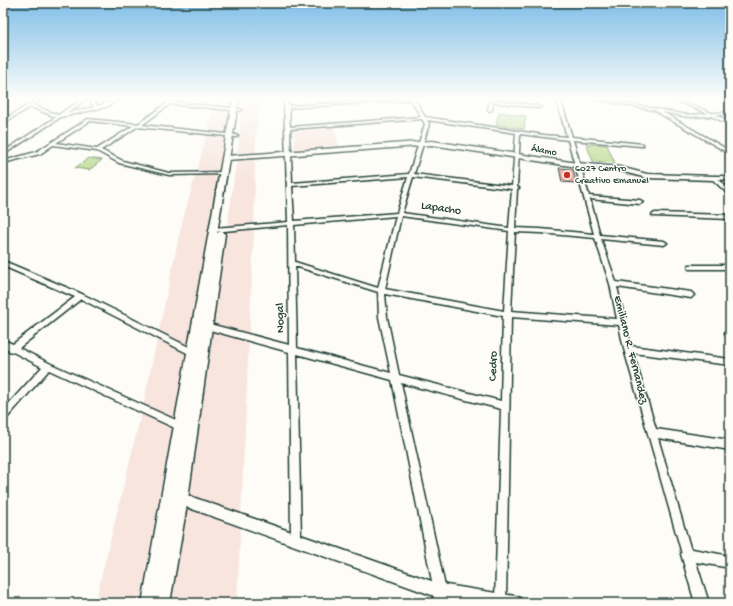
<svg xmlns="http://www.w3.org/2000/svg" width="733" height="606" font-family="'Gochi Hand',sans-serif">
<rect width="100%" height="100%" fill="#fdfcf7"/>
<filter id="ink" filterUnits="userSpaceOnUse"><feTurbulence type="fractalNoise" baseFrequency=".025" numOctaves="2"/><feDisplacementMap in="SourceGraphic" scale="8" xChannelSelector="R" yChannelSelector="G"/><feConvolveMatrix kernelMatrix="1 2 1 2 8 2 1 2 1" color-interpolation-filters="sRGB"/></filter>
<g filter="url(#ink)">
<path fill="#f7e5de" d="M 217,98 L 235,98 L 199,299 L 162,481 L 140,603 L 95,603 L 142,411 L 181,227 Z
M 243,98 L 259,98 L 255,156 L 254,228 L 237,603 L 170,603 L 185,485 L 221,271 L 237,157 Z
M 334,127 L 339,147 L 295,150 L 293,130 Z"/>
<path fill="#bddb93" stroke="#6e8c64" d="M 499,112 L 526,116 L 524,129 L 496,125 Z
M 586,144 L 607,145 L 615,163 L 593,161 Z
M 89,158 L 102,160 L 89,170 L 75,168 Z"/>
<path fill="#e9aea5" stroke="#1f3d34" d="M 559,168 L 573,169 L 576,183 L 562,182 Z"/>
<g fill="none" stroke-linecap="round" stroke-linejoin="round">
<g stroke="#1f3d34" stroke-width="3">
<path id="minor" d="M 40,98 L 44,98 L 33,105 L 58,115 L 84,98 L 88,98 L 67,113 L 94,107 L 89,98 L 93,98 L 97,106 C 105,105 114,97 122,98 L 106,107 L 61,117 L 3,155 L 3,152 L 56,117 L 31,107 L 3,123 L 3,120 Z
M 174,98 L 178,98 L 173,102 L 240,109 L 242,110 L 240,111 L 170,104 L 142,125 L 236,135 L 238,136 L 236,137 L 137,127 L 101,150 L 123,161 L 169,173 L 224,172 L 226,173 L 226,174 L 169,175 L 119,163 L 97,151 L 53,145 L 40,154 L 3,163 L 3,161 L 36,152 L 88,119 L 138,124 ZM 90,121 L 133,126 L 97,149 L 56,143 Z
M 284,98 L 288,98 L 289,106 L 414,98 L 425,117 L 544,135 L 567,137 L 556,98 L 560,98 L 572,137 L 643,144 L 643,146 L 641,146 L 573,140 L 589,196 L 640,200 L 643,202 L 640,204 L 590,199 L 600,235 L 664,241 L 667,243 L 664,245 L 601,239 L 616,282 L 691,292 L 694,295 L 691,298 L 617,287 L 631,346 L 730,359 L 730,365 L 633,353 L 656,429 L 730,440 L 730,450 L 658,438 L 692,554 L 691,558 L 687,559 L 683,558 L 682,554 L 624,349 L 619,325 L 511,317 L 506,603 L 496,603 L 495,601 L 501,409 L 401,383 L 446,591 L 445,603 L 433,603 L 434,591 L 392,380 L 297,354 L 301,539 L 300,543 L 296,544 L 292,543 L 291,539 L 289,352 L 206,329 L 203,328 L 202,326 L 203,324 L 206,323 L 289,345 L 288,225 L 214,232 L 211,230 L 214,228 L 288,222 ZM 411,100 L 421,117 L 290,127 L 289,108 ZM 422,119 L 425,124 L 409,174 L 292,183 L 290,129 ZM 427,120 L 516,133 L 512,186 L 414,174 L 429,124 ZM 520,134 L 568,140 L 594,234 L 540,229 L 515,228 L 517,189 L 519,188 L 517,187 ZM 408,177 L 397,213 L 294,221 L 292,186 ZM 413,177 L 512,189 L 509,228 L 402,213 ZM 396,216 L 378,288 L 295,262 L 294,225 ZM 401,216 L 509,231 L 504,311 L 385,289 ZM 515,232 L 540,233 L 595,238 L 610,284 L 617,319 L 511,311 ZM 295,266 L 378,292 L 379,317 L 391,373 L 297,348 ZM 385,294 L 503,316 L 501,401 L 399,375 L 387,317 Z
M 490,98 L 494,98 L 494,100 L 539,106 L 541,107 L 539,108 L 493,102 L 492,110 L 490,111 L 488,110 Z
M 670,98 L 674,98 L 717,115 L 714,116 Z
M 657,110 L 659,110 L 730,151 L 730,154 L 657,112 Z
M 715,176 L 730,176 L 730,180 L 713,179 L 712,178 Z
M 655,213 L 730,215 L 730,219 L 653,216 L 652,215 Z
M 3,262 L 6,262 L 82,294 L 197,351 L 198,353 L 197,355 L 194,356 L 191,355 L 81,299 L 19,348 L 51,364 L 185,424 L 186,427 L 185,430 L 182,431 L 179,430 L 49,370 L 6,419 L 3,420 L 3,410 L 42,367 L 13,352 L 9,351 L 8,349 L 3,347 L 3,340 L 13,344 L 75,297 L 3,266 Z
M 689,265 L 730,265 L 730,269 L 689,269 L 688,267 Z
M 729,330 L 730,330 L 730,336 L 726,335 L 725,333 L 726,331 Z"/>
</g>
<g stroke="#1f3d34" stroke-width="3">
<path id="tertiary" d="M 591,98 L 598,98 L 688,115 L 730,112 L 730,114 L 716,115 L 730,122 L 730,125 L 711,116 L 688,117 Z
M 432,141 L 577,163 L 620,167 L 647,174 L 715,176 L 730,190 L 730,195 L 728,194 L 713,180 L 647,178 L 620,171 L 577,167 L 432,145 L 227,160 L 224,158 L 227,156 Z
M 178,492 L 440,584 L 515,596 L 520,598 L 522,603 L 474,603 L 440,598 L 178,504 L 174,502 L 172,498 L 174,494 Z
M 687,548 L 730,556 L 730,568 L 696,562 L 709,603 L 695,603 L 681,554 L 683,550 Z"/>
</g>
<g stroke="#1f3d34" stroke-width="3">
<path id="secondary" d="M 233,98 L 239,98 L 217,233 L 221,231 L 225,234 L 188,499 L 170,603 L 142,603 Z"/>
</g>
<use href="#minor" fill="#fdfcf7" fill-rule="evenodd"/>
<use href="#tertiary" fill="#fdfcf7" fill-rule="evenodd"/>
<use href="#secondary" fill="#fdfcf7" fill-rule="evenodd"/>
</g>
</g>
<linearGradient id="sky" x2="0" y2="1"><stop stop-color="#80bee7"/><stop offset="0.54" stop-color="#fefefb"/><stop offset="1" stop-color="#fefefb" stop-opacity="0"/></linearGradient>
<rect width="733" height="182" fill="url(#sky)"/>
<circle fill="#c8321e" stroke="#fdfcf7" stroke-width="1.5" cx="567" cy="175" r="4"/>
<g text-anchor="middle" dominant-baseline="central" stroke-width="3" stroke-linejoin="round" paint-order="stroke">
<g font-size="10" fill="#1f3d34" stroke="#fdfcf7">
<text transform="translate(544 151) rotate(10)">Álamo</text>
</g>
<g font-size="10" fill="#1f3d34" stroke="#fdfcf7" text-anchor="start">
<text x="575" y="169">6027 Centro<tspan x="575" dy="12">Creativo Emanuel</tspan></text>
</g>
<g font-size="12" fill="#1f3d34" stroke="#fdfcf7">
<text transform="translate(441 209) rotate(8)">Lapacho</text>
<text transform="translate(281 318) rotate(-91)">Nogal</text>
<text transform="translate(630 350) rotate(76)">Emiliano R. Fernandez</text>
<text transform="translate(494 366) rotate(-88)">Cedro</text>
</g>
</g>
<rect width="733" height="606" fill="none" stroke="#fdfcf7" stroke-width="16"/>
<rect x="8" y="8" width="717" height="590" fill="none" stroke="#1f3d34" stroke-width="1.5" filter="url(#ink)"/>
</svg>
